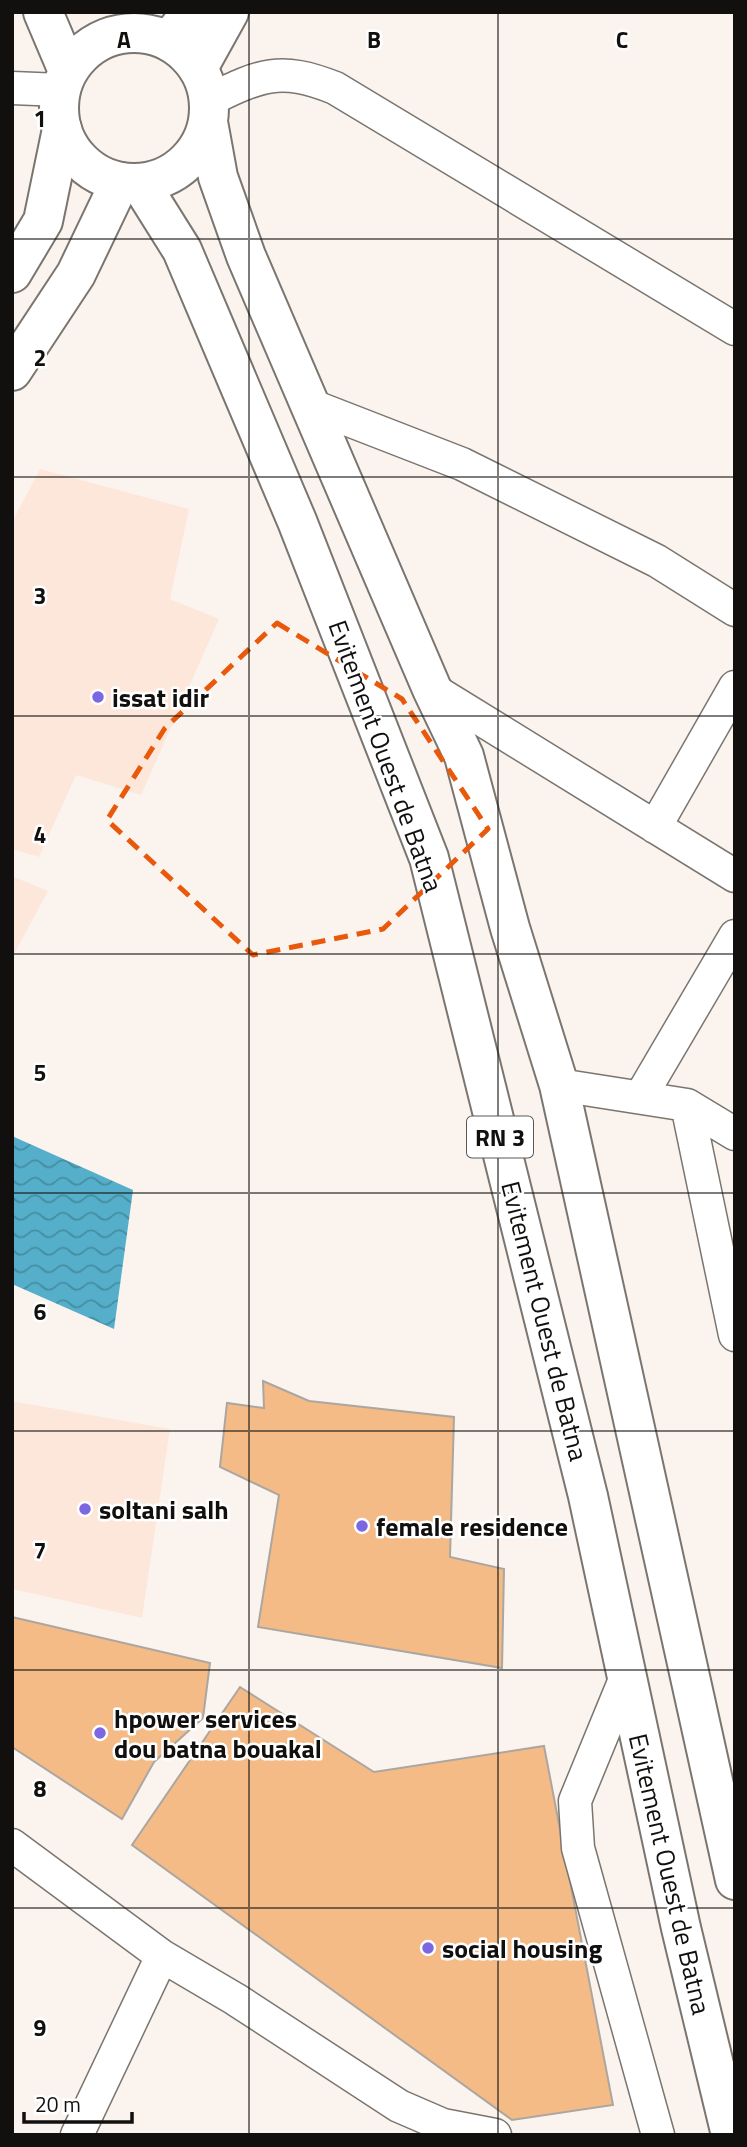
<svg xmlns="http://www.w3.org/2000/svg" width="747" height="2147" font-family="'Titillium Web',sans-serif">
<defs>
<pattern id="water-waves" width="16" height="10" patternUnits="userSpaceOnUse" patternTransform="scale(1.75)"><rect width="16" height="10" fill="#55afca"/><path d="M0 5q4-4 8 0t8 0" fill="none" stroke="#458da2"/></pattern>
</defs>
<rect width="100%" height="100%" fill="#fbf4ee"/>
<path fill="#fde7da" d="M 40,469 L 189,509 L 170,599 L 219,619 L 141,795 L 76,775 L 39,857 L 12,849 L 12,522 Z
M 12,876 L 48,891 L 12,958 Z
M 12,1401 L 170,1429 L 142,1618 L 12,1589 Z"/>
<path fill="url(#water-waves)" d="M 12,1136 L 133,1190 L 114,1329 L 12,1284 Z"/>
<path fill="#f4bb87" stroke="#aca6a0" stroke-width="2" d="M 263,1381 L 309,1401 L 454,1417 L 450,1557 L 504,1569 L 502,1668 L 258,1627 L 279,1495 L 220,1467 L 227,1403 L 264,1408 Z
M 12,1617 L 210,1663 L 203,1718 L 154,1762 L 122,1819 L 12,1747 Z
M 240,1687 L 374,1772 L 544,1746 L 613,2105 L 512,2120 L 132,1845 Z"/>
<g fill="none" stroke-linecap="round" stroke-linejoin="round">
<g stroke="#7b7570" stroke-width="35">
<path id="street" d="M 12,88 L 61,90
M 209,100 C 261,75 279,66 335,88 L 735,329
M 310,405 L 462,464 L 657,561 L 735,610
M 432,689 L 735,876
M 655,827 L 735,687
M 559,1085 L 687,1105 L 735,1134
M 641,1096 L 735,936
M 687,1105 L 735,1335
M 626,1677 L 575,1801 L 578,1848 L 658,2135
M 12,1845 L 162,1956 L 235,1999 L 399,2106 L 443,2125 L 495,2135
M 77,2135 L 162,1956"/>
</g>
<g stroke="#7b7570" stroke-width="42">
<path id="secondary" d="M 169,41 L 191,12
M 198,68 L 229,12
M 12,273 L 43,221 L 62,129
M 12,371 L 76,274 L 120,182"/>
</g>
<g stroke="#7b7570" stroke-width="42">
<path id="highway" d="M 43,12 L 68,71
M59 108a75 75 0 1 1 150 0a75 75 0 1 1-150 0Z
M 208,122 L 218,177 L 246,256 L 432,689 L 464,756 L 510,928 L 559,1085 L 735,1880
M 140,183 L 182,250 L 297,521 L 429,858 L 588,1496 L 681,1928 L 731,2135"/>
</g>
<use href="#street" stroke="#fff" stroke-width="32"/>
<use href="#secondary" stroke="#fff" stroke-width="38"/>
<use href="#highway" stroke="#fff" stroke-width="38"/>
</g>
<path fill="none" stroke="#e8590c" stroke-width="5" stroke-dasharray="14 9" stroke-linejoin="round" d="M 277,623 L 402,699 L 488,829 L 383,929 L 253,955 L 107,820 L 165,728 Z"/>
<path fill="none" stroke="#12100e" stroke-width="2" stroke-opacity="0.55" d="M 249,12 L 249,2135M 498,12 L 498,2135M 12,239 L 735,239M 12,477 L 735,477M 12,716 L 735,716M 12,954 L 735,954M 12,1193 L 735,1193M 12,1431 L 735,1431M 12,1670 L 735,1670M 12,1908 L 735,1908"/>
<g fill="#7b67e2" stroke="#fff" stroke-width="2.5">
<circle cx="98" cy="697" r="7"/>
<circle cx="85" cy="1509" r="7"/>
<circle cx="362" cy="1526" r="7"/>
<circle cx="100" cy="1733" r="7"/>
<circle cx="428" cy="1948" r="7"/>
</g>
<g text-anchor="middle" dominant-baseline="central" stroke-width="5" stroke-linejoin="round" paint-order="stroke">
<rect fill="#fff" stroke="#595856" stroke-width="2" x="467" y="1116.5" width="66" height="41" rx="5"/>
<g font-size="24" font-weight="bold" fill="#12100e">
<text x="500" y="1137">RN 3</text>
</g>
<g font-size="26" font-weight="bold" fill="#12100e" stroke="#fff" text-anchor="start">
<text x="112" y="697">issat idir</text>
<text x="99" y="1509">soltani salh</text>
<text x="376" y="1526">female residence</text>
<text x="114" y="1718">hpower services<tspan x="114" dy="30">dou batna bouakal</tspan></text>
<text x="442" y="1948">social housing</text>
</g>
<g font-size="26" fill="#12100e" stroke="#fff">
<text transform="translate(386 756) rotate(70)">Evitement Ouest de Batna</text>
<text transform="translate(545 1321) rotate(76)">Evitement Ouest de Batna</text>
<text transform="translate(670 1874) rotate(77)">Evitement Ouest de Batna</text>
</g>
</g>
<g font-size="23" text-anchor="middle" font-weight="bold" fill="#12100e" stroke="#fff" stroke-width="5" stroke-linejoin="round" paint-order="stroke">
<text x="124" y="48">A</text>
<text x="374" y="48">B</text>
<text x="622" y="48">C</text>
<text x="40" y="127">1</text>
<text x="40" y="366">2</text>
<text x="40" y="604">3</text>
<text x="40" y="843">4</text>
<text x="40" y="1081">5</text>
<text x="40" y="1320">6</text>
<text x="40" y="1559">7</text>
<text x="40" y="1797">8</text>
<text x="40" y="2036">9</text>
</g>
<rect width="747" height="2147" fill="none" stroke="#12100e" stroke-width="28"/>
<path d="M24 2112v10h108v-10" fill="none" stroke="#12100e" stroke-width="3.5"/>
<text x="35" y="2112" font-size="21" fill="#12100e" stroke="#ffffff" stroke-width="5" paint-order="stroke">20 m</text>
</svg>
